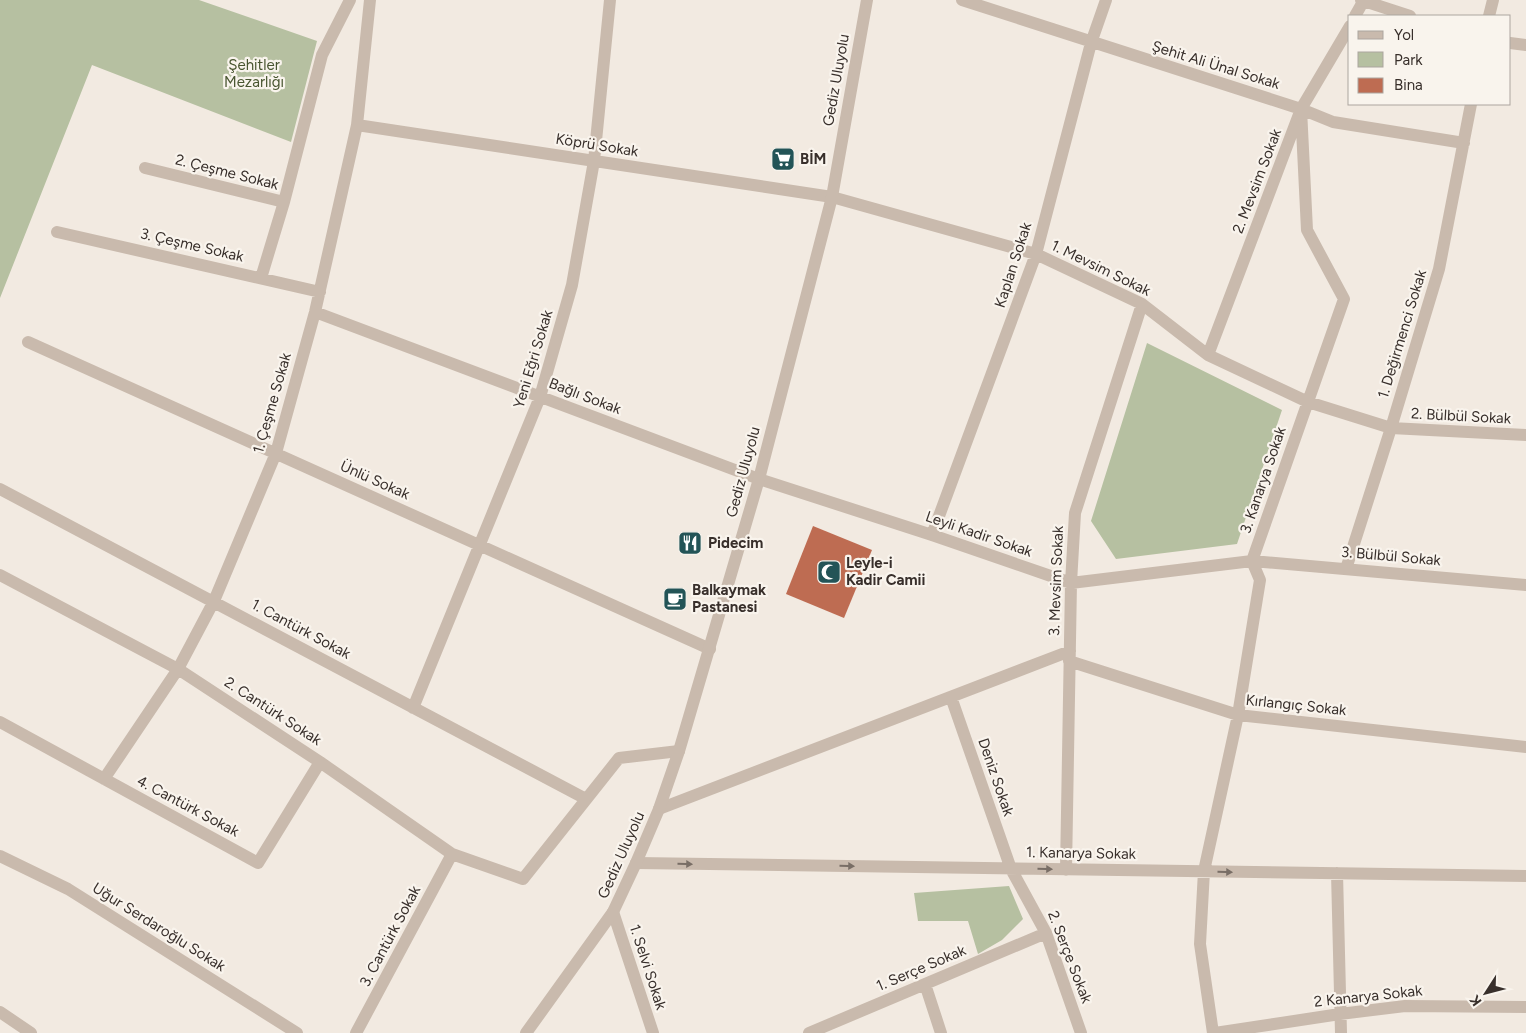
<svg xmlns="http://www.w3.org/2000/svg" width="1526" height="1033" font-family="Figtree,sans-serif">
<rect width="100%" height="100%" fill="#f2eae1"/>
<path fill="#b6c0a1" d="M 0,0 L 199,0 L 317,41 L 291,142 L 92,65 L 0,298 Z
M 1147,343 L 1282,410 L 1237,544 L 1116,559 L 1091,521 Z
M 1009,886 L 1023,919 L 1002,940 L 978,954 L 968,921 L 918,921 L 914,893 Z"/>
<path fill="#be6c52" d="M 813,526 L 872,550 L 844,618 L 786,594 Z"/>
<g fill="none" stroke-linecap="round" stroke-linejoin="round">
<path stroke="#c9baad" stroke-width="12" d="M 962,0 L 1301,109 L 1333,122 L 1464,143
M 1361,0 L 1410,16
M 1355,16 L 1364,0
M 1489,16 L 1493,0
M 1510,43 L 1526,45
M 357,125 L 832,197 L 1036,254 L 1142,304 L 1208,355 L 1308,402 L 1391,428 L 1526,435
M 145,168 L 284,202 L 261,278
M 284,202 L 322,55 L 350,0
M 57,232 L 320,292
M 315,312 L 759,479 L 932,535 L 1071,583 L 1252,561 L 1526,585
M 28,342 L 710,649
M 1208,355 L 1301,109 L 1350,26
M 0,489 L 586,799
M 932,535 L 1036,254 L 1091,43 L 1106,0
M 1346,569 L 1391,428 L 1439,269 L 1471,104
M 0,575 L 178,669 L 320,762 L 452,854 L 523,879 L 619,758 L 679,751
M 1069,661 L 1238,715 L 1526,747
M 951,697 L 1011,869 L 1046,933 L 1081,1033
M 413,708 L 540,397 L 572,285 L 594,161 L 610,0
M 0,722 L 258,863 L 320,762
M 104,779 L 178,669 L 214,601 L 276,453 L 315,312 L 357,125 L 370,0
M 659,809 L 1070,651
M 0,856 L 68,889 L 297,1033
M 636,863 L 1526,876
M 1066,870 L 1071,583 L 1075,513 L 1142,304
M 1337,873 L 1341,1033
M 613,912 L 653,1033
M 925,984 L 941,1033
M 0,1012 L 31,1033
M 356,1033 L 452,854
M 809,1033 L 1046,933
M 1213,1033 L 1200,944 L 1204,871 L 1238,715 L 1260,580 L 1252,561 L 1344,299 L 1307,230 L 1301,109
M 1215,1033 L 1340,1014 L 1405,1006 L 1526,1007"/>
<path stroke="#c9baad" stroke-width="12" d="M 526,1033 L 613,912 L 636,863 L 659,809 L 679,751 L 759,479 L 832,197 L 867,0"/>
</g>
<defs><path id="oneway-solid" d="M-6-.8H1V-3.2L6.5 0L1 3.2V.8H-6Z" transform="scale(1.25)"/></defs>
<g fill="#796e66">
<use href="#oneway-solid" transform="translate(685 864) rotate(1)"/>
<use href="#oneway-solid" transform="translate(847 866) rotate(1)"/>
<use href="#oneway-solid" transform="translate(1045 869) rotate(1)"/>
<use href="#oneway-solid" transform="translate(1225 872) rotate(1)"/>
</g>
<defs>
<g id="supermarket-square" transform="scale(1.25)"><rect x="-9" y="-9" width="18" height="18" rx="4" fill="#235457" stroke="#f9f4ed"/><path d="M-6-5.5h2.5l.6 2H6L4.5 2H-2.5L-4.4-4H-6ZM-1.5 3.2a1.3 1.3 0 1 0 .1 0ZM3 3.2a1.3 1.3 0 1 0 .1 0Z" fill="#fff"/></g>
<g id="restaurant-square" transform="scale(1.25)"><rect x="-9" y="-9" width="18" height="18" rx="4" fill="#235457" stroke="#f9f4ed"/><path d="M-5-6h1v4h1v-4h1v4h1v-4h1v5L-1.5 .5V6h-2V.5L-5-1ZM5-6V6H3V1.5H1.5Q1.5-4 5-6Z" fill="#fff"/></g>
<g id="mosque-square" transform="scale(1.25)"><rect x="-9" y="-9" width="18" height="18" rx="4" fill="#235457" stroke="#f9f4ed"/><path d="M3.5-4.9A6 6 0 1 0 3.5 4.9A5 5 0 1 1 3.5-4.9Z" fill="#fff"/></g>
<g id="cafe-square" transform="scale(1.25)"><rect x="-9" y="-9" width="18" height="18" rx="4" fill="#235457" stroke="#f9f4ed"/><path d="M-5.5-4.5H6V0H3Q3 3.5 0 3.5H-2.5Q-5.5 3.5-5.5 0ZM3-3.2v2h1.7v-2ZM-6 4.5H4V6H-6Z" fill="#fff"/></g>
</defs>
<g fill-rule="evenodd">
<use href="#supermarket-square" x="783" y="159"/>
<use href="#restaurant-square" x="690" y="543"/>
<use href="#mosque-square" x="829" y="572"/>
<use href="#cafe-square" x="675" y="599"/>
</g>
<g text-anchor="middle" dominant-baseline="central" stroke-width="4.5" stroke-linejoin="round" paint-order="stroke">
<g font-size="15" fill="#485530" stroke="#f9f4ed">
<text x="254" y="65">Şehitler<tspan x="254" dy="17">Mezarlığı</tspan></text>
</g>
<g font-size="15" fill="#382f2b" stroke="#f9f4ed">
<text transform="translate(1216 65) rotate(17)">Şehit Ali Ünal Sokak</text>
<text transform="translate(836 80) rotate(-80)">Gediz Uluyolu</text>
<text transform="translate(597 145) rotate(9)">Köprü Sokak</text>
<text transform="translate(227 172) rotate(14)">2. Çeşme Sokak</text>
<text transform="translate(1257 181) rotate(-69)">2. Mevsim Sokak</text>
<text transform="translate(192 245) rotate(13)">3. Çeşme Sokak</text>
<text transform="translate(1013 265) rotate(-72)">Kaplan Sokak</text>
<text transform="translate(1101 268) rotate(26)">1. Mevsim Sokak</text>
<text transform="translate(1402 334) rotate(-73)">1. Değirmenci Sokak</text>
<text transform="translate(533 359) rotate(-73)">Yeni Eğri Sokak</text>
<text transform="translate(585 396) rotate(21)">Bağlı Sokak</text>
<text transform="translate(272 403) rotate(-74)">1. Çeşme Sokak</text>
<text transform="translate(1461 416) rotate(3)">2. Bülbül Sokak</text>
<text transform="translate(743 472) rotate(-75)">Gediz Uluyolu</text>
<text transform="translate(375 480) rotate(24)">Ünlü Sokak</text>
<text transform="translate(1263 480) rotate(-71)">3. Kanarya Sokak</text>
<text transform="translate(979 534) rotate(19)">Leyli Kadir Sokak</text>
<text transform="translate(1391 556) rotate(5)">3. Bülbül Sokak</text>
<text transform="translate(1056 581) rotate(-88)">3. Mevsim Sokak</text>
<text transform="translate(301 629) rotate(28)">1. Cantürk Sokak</text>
<text transform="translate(1296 705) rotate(6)">Kırlangıç Sokak</text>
<text transform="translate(273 711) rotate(33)">2. Cantürk Sokak</text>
<text transform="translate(996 777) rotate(71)">Deniz Sokak</text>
<text transform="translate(188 806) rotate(28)">4. Cantürk Sokak</text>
<text transform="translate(1081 853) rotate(1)">1. Kanarya Sokak</text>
<text transform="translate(621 855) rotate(-66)">Gediz Uluyolu</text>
<text transform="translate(159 927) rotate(32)">Uğur Serdaroğlu Sokak</text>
<text transform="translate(390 936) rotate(-62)">3. Cantürk Sokak</text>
<text transform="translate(1070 957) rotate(69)">2. Serçe Sokak</text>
<text transform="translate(648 967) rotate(72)">1. Selvi Sokak</text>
<text transform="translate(921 968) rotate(-23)">1. Serçe Sokak</text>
<text transform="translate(1368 996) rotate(-6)">2 Kanarya Sokak</text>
</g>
<g font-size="15" font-weight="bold" fill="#382f2b" stroke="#f9f4ed" text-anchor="start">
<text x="800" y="159">BİM</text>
<text x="708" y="543">Pidecim</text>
<text x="846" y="563">Leyle-i<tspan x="846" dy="17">Kadir Camii</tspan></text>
<text x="692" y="590">Balkaymak<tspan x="692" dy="17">Pastanesi</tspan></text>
</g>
</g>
<rect x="1348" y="15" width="162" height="90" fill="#f9f4ed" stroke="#aca59f"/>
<rect x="1358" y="31" width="25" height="8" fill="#c9baad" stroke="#aca59f"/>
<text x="1394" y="40" font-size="15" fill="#382f2b">Yol</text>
<rect x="1358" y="52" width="25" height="15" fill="#b6c0a1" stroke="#aca59f"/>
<text x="1394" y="65" font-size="15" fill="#382f2b">Park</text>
<rect x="1358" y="78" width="25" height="15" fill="#be6c52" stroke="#aca59f"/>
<text x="1394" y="90" font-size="15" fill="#382f2b">Bina</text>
<g transform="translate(1486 993) rotate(234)" stroke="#f9f4ed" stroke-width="4" paint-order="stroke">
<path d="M0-4L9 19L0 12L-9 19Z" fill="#382f2b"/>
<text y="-8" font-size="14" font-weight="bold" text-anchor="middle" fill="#382f2b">K</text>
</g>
</svg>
